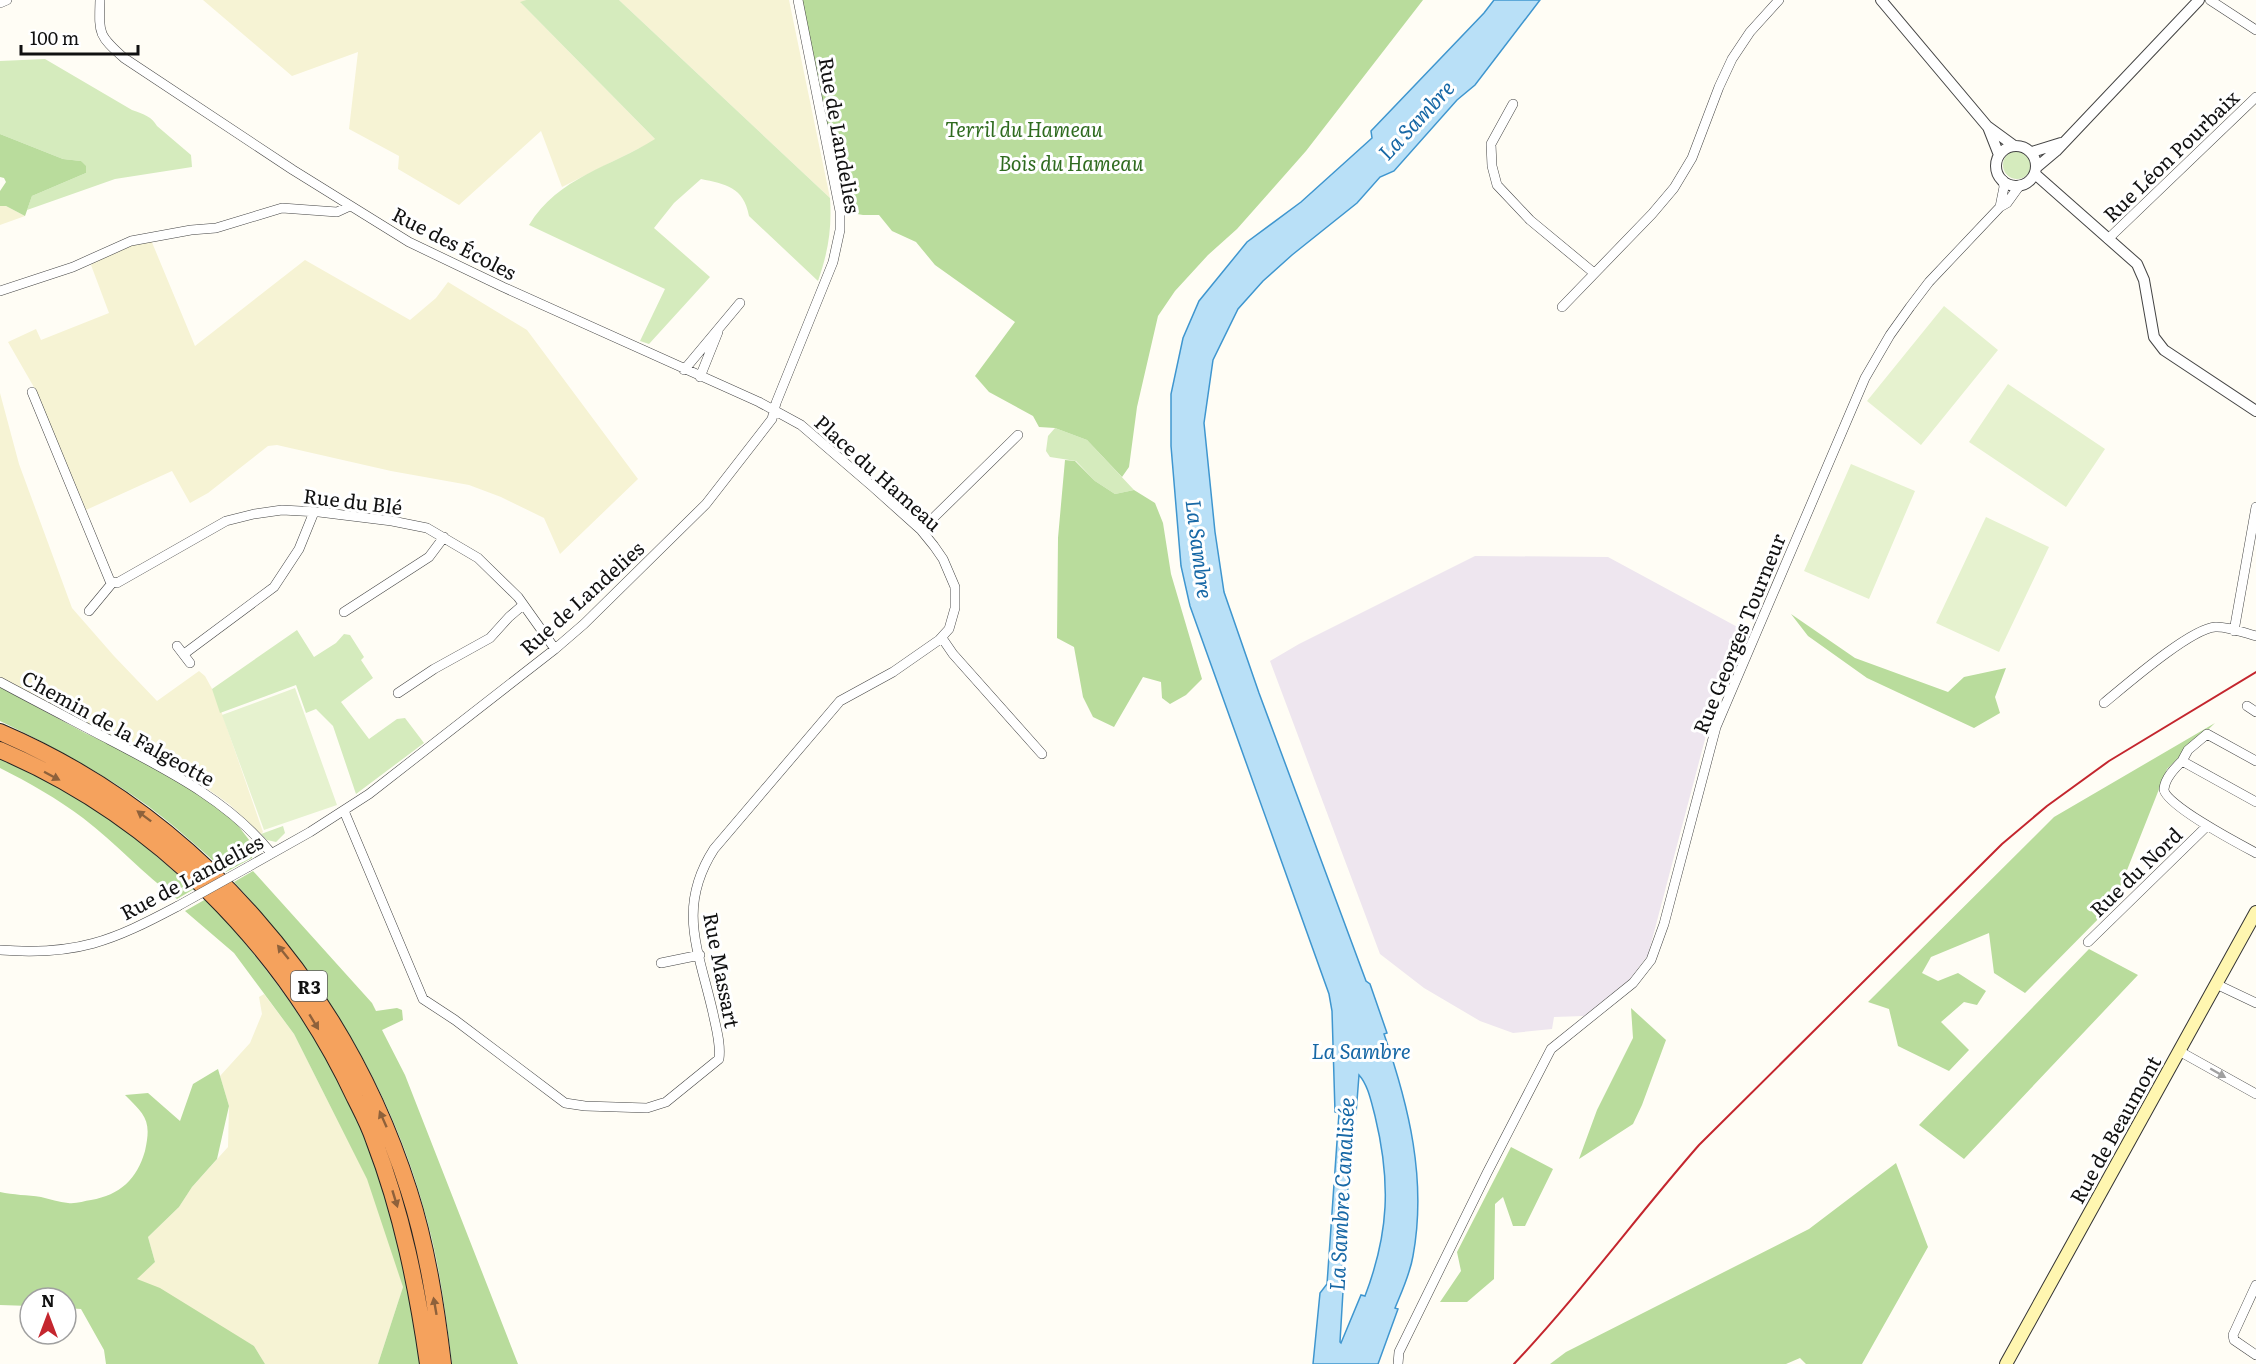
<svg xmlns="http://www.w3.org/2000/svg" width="2256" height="1364" font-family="Literata,serif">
<rect width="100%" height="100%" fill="#fffdf5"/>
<path fill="#eee6ef" d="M 1475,556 L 1608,557 L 1743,630 L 1713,709 L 1648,955 L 1630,979 L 1584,1016 L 1554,1017 L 1552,1029 L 1513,1033 L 1480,1021 L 1424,988 L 1380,954 L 1270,661 L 1299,644 Z"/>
<path fill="#f6f3d4" d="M 203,0 L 526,0 L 521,3 L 656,140 L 562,187 L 541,131 L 459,205 L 398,169 L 399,156 L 349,129 L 358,52 L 292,76 Z
M 619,0 L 789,0 L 830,198 Z
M 0,206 L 6,206 L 25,216 L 0,225 Z
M 151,240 L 195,346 L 305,260 L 410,320 L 436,298 L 448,282 L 527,330 L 638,479 L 560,554 L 544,518 L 501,497 L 469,485 L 391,471 L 277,445 L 268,446 L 208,493 L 190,503 L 172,471 L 86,510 L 35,389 L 8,342 L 36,329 L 41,340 L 109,313 L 91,265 L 97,258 L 123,246 Z
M 0,393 L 19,464 L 72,608 L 114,656 L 157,701 L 199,671 L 205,676 L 216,696 L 263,832 L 261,834 L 229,804 L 188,775 L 0,677 Z
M 264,994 L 294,1034 L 367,1178 L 396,1263 L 403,1287 L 378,1364 L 265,1364 L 254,1346 L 136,1279 L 155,1262 L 148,1237 L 179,1207 L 192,1187 L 228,1147 L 229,1106 L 220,1076 L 250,1043 L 262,1014 L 259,997 Z"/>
<path fill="#d5ebbd" d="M 526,0 L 619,0 L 830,198 C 832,230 828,252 818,281 L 749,216 C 744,187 725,184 701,179 L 674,203 L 654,228 L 710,277 L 649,344 L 640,341 L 665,289 L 529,225 C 558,177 611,167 655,139 L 520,2 Z
M 45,59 L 132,110 C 144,114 152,117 157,126 L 191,155 L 192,167 L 115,179 L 27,210 L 32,196 L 86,173 L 81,161 L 63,159 L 0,134 L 0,61 Z
M2003 165a14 14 0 1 1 28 0a14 14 0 1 1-28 0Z
M 1055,428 L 1087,440 L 1134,490 L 1115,494 L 1095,481 L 1076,461 L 1050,457 L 1046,451 L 1048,436 Z
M 297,630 L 314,657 L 336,643 L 344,634 L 350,635 L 364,657 L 361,660 L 373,678 L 341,702 L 369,739 L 397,719 L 405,718 L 424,743 L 356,794 L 333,726 L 316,709 L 306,713 L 296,685 L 220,713 L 212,689 Z
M 283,826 L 285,833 L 276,842 L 267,840 L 261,834 Z"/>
<path fill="#b9dc9c" d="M 798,0 L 1423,0 L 1306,151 L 1237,229 L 1208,255 L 1175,291 L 1158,316 L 1137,407 L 1129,467 L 1122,477 L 1087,440 L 1055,428 L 1039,427 L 1033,416 L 989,392 L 975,376 L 1015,322 L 935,265 L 916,242 L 892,231 L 879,215 L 863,215 L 840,211 Z
M 0,134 L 63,159 L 81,161 L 86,166 L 86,173 L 32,196 L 25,216 L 6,206 L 0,206 L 0,191 L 6,182 L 4,178 L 0,177 Z
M 1065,460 L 1075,461 L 1095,481 L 1115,494 L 1134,490 L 1155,503 L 1163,523 L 1171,574 L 1202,679 L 1186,695 L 1170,704 L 1162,698 L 1161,682 L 1143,677 L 1114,727 L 1093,717 L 1083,697 L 1074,647 L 1057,638 L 1058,538 Z
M 1791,614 L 1855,658 L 1948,692 L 1964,677 L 2006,668 L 1995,697 L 2000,713 L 1974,728 L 1867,678 L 1808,636 Z
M 0,687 L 85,733 L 132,755 L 202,794 L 236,823 L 253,845 L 252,858 L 226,872 C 200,849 175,826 148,806 C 102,773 52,746 0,721 Z
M 2215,723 L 2167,769 L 2114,903 L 2025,993 L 1994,973 L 1989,933 L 1931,957 L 1922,973 L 1938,981 L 1958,973 L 1986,991 L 1977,1005 L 1964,1002 L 1941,1022 L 1969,1050 L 1949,1071 L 1898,1046 L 1889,1009 L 1868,1002 L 2054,817 Z
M 0,758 C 36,775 72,794 105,816 C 137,838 166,864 194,889 L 177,899 C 143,874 116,843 83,818 C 58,799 28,782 0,768 Z
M 253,871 L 372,1003 L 376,1011 L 397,1008 L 402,1010 L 403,1020 L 382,1030 L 405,1075 L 518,1364 L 452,1364 C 446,1316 440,1267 427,1220 C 393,1090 325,980 234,882 Z
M 206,899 C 282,981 346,1074 382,1180 C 401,1240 411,1302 420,1364 L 378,1364 L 403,1287 L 367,1179 L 294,1034 L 234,953 L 185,911 Z
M 2089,949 L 2138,975 L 1964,1159 L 1919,1125 Z
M 1631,1008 L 1666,1040 L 1642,1105 L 1633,1124 L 1579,1159 L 1597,1110 L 1633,1038 Z
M 218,1069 L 229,1106 L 217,1159 L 192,1187 L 179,1207 L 148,1237 L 155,1262 L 137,1279 L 160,1288 L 254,1346 L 265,1364 L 106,1364 L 104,1350 L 81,1309 L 66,1308 L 66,1298 L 30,1298 L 30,1306 L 0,1305 L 0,1192 C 13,1195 28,1195 41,1197 C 50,1199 59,1202 68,1203 C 76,1204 84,1201 91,1200 C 120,1195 137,1179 145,1151 C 152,1120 145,1115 125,1095 L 148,1093 L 180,1121 L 193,1084 Z
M 1511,1147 L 1553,1169 L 1525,1226 L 1513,1226 L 1503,1197 L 1495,1204 L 1494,1279 L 1467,1302 L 1440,1302 L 1461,1271 L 1457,1252 Z
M 1896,1163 L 1928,1247 L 1862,1364 L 1806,1364 L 1800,1358 L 1786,1364 L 1550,1364 L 1566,1352 L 1809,1229 Z"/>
<path fill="#e6f2cf" d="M 1944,306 L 1998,350 L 1921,445 L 1867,401 Z
M 2008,384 L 2105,449 L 2066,507 L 1969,442 Z
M 1851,464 L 1915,491 L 1869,599 L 1804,571 Z
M 1986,517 L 2049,547 L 1999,652 L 1936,623 Z
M 295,688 L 337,805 L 264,830 L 222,715 Z"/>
<path fill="#b9e0f7" stroke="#3f96cf" stroke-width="1.5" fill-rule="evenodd" d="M 1494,0 L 1540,0 L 1475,85 L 1457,100 L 1394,171 L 1380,177 L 1357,203 L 1292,255 L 1263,281 L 1238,309 L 1213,360 L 1204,423 L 1215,532 L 1224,592 L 1259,693 L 1366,981 L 1370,984 L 1387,1033 L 1384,1034 C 1409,1106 1427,1180 1413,1256 C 1410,1274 1402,1291 1395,1308 L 1398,1309 L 1378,1364 L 1313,1364 L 1320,1293 L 1327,1284 L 1339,1113 L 1335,1112 L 1332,1011 L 1329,994 L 1190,606 L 1181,566 L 1171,446 L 1171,394 L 1183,338 L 1199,301 L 1247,242 L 1301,202 L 1372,138 L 1371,131 L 1484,13 ZM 1359,1075 C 1368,1085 1371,1101 1375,1116 C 1391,1182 1389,1233 1365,1296 L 1361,1295 L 1341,1343 L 1340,1342 L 1343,1291 L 1341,1286 L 1353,1115 L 1356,1114 Z"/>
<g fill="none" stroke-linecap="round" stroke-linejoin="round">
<g stroke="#444" stroke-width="10">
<path id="minor" d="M 100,0 C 99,34 98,35 124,58 L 293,170 L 409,242 L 503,287 L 759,402 L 801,425 L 872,486 L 921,530 L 934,546 L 943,559 L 955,587 L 955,608 L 949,629 L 939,640 L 893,672 L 840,701 L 714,849 C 676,908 699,951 713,1013 C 716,1028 721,1043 719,1059 L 666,1102 L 647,1108 L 585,1106 L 565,1103 L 455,1020 L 423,999 L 344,811
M 2210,0 L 2256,30
M 0,3 L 7,0
M 1513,104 L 1491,144 L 1492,166 L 1497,185 L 1530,220 L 1594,273
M 2000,207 L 2004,187 L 2003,180
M 2108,239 L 2256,97
M 0,291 L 73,267 L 131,241 L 191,230 L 216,228 L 282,208 L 337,212 L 350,206
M 1562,307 L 1652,214 L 1674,188 L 1692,158 L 1719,87 L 1732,59 L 1750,32 L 1779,0
M 684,370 L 740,303
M 700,377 L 718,332
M 32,392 L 110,581 L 117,583 L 226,521 L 254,514 L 282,510 L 319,512 L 392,521 L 427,528 L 478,558 L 518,597 L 555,649
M 921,530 L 1018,435
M 89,611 L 113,582
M 344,612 L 429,557 L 444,537
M 2234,631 L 2256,507
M 942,638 L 953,654 L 1042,754
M 177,646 L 190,663
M 184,654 L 274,587 L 299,549 L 314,512
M 0,682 C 37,702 74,721 110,740 C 169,771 229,801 271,853
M 398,693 L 434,669 L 490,638 L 509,617 L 523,605
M 2104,703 C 2126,685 2190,629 2215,627 C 2228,626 2244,633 2256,636
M 2247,706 L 2256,712
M 2182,761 L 2188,750 L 2207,734 L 2256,761
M 2256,802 L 2182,761 C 2175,768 2165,778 2164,789 C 2163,804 2241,845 2256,853
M 248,867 L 310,832 L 369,794 L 555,649 L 584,624 L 706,504 L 772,419 L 776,403 L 833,262 L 840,230 L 840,211 L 798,0
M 2088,942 L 2207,826
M 0,950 C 77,956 112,941 178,906
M 661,963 L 700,955
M 2216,984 L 2256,1003
M 2179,1051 L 2256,1094
M 2256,1285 L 2233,1335 L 2234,1340 L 2256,1355
M 1398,1364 L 1399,1352 L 1487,1173 L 1551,1049 L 1633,983 L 1651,960 L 1664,924 L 1716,727 L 1865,378 L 1890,335 L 1910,307 L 1929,282 L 2000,207 L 2007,203 L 2020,185"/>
</g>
<g stroke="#444" stroke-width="12">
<path id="tertiary" d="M 1881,0 L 1987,126 L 2013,145
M 1988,127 L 1999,155
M1996 166a20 20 0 1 1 40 0a20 20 0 1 1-40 0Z
M 2032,152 L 2061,143
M 2037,167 L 2056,151 L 2199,0
M 2035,174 L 2137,264 L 2144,280 L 2154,337 L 2164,350 L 2256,411"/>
</g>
<g stroke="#333" stroke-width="14">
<path id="secondary" d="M 2006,1364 L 2256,912"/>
</g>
<g stroke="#222" stroke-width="18">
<path id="motorway" d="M 0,732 C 196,816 345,989 409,1191 C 427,1247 436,1306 443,1364
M 0,750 C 155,816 284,946 355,1098 C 362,1112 369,1125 374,1140 C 402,1213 417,1287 428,1364"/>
</g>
<use href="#minor" stroke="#fff" stroke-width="9"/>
<use href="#tertiary" stroke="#fff" stroke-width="10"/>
<use href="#secondary" stroke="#fff6b0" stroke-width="12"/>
<use href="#motorway" stroke="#f5a25d" stroke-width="16"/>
<path stroke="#c4262e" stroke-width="2" d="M 1514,1364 C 1580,1294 1636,1217 1699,1145 L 2002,844 L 2047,806 L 2109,761 L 2256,672"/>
<g stroke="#444" stroke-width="10" stroke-linecap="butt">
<path id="minor-bridge" d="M 178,906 L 248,867"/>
</g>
<use href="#minor-bridge" stroke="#fff" stroke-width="9"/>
</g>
<defs><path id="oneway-solid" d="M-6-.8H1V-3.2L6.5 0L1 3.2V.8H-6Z" transform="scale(1.5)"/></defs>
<g fill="#8e613b">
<use href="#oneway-solid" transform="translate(52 776) rotate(28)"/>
<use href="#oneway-solid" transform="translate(144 816) rotate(-143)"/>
<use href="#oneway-solid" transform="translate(283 952) rotate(-129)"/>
<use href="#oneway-solid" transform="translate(314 1022) rotate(59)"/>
<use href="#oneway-solid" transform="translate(383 1119) rotate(-114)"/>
<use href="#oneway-solid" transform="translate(395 1199) rotate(73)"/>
<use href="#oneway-solid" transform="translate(435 1306) rotate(-100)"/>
</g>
<use fill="#a0a0a0" href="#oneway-solid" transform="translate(2218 1073) rotate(30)"/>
<g text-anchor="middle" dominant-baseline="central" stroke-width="6" stroke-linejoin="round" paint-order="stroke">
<rect fill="#fff" stroke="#585858" stroke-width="1.5" x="291" y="971" width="36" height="30" rx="4.5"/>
<g font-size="18" font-weight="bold" fill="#111">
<text x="309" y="986">R3</text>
</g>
<g font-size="20" font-style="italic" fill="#2f6b1f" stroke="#fff">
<text x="1024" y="128">Terril du Hameau</text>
<text x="1071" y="162">Bois du Hameau</text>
</g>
<g font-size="20" fill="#111" stroke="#fff">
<text transform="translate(841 135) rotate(80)">Rue de Landelies</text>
<text transform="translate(2170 155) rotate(-44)">Rue Léon Pourbaix</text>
<text transform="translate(455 242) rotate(27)">Rue des Écoles</text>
<text transform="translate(879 472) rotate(42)">Place du Hameau</text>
<text transform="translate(353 500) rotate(7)">Rue du Blé</text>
<text transform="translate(581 597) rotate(-42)">Rue de Landelies</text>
<text transform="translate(1738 633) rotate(-68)">Rue Georges Tourneur</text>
<text transform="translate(119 727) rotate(29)">Chemin de la Falgeotte</text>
<text transform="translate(2135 871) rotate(-44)">Rue du Nord</text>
<text transform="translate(191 876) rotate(-28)">Rue de Landelies</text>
<text transform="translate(723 970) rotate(79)">Rue Massart</text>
<text transform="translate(2114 1129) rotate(-61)">Rue de Beaumont</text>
</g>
<g font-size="21" font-style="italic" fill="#1768a6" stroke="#fff">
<text transform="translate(1415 119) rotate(-47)">La Sambre</text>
<text transform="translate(1201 549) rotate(83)">La Sambre</text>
<text x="1361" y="1049">La Sambre</text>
<text transform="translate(1340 1194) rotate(-87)">La Sambre Canalisée</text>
</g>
</g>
<g transform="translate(48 1316)"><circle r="28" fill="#ffffff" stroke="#a0a0a0" stroke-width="1.5"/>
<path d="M0-4.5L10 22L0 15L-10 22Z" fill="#c4262e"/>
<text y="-9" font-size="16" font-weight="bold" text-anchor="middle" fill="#111111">N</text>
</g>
<path d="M21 45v9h117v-9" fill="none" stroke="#111111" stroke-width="3"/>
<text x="30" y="45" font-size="18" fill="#111111" stroke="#ffffff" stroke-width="4.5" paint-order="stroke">100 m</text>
</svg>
